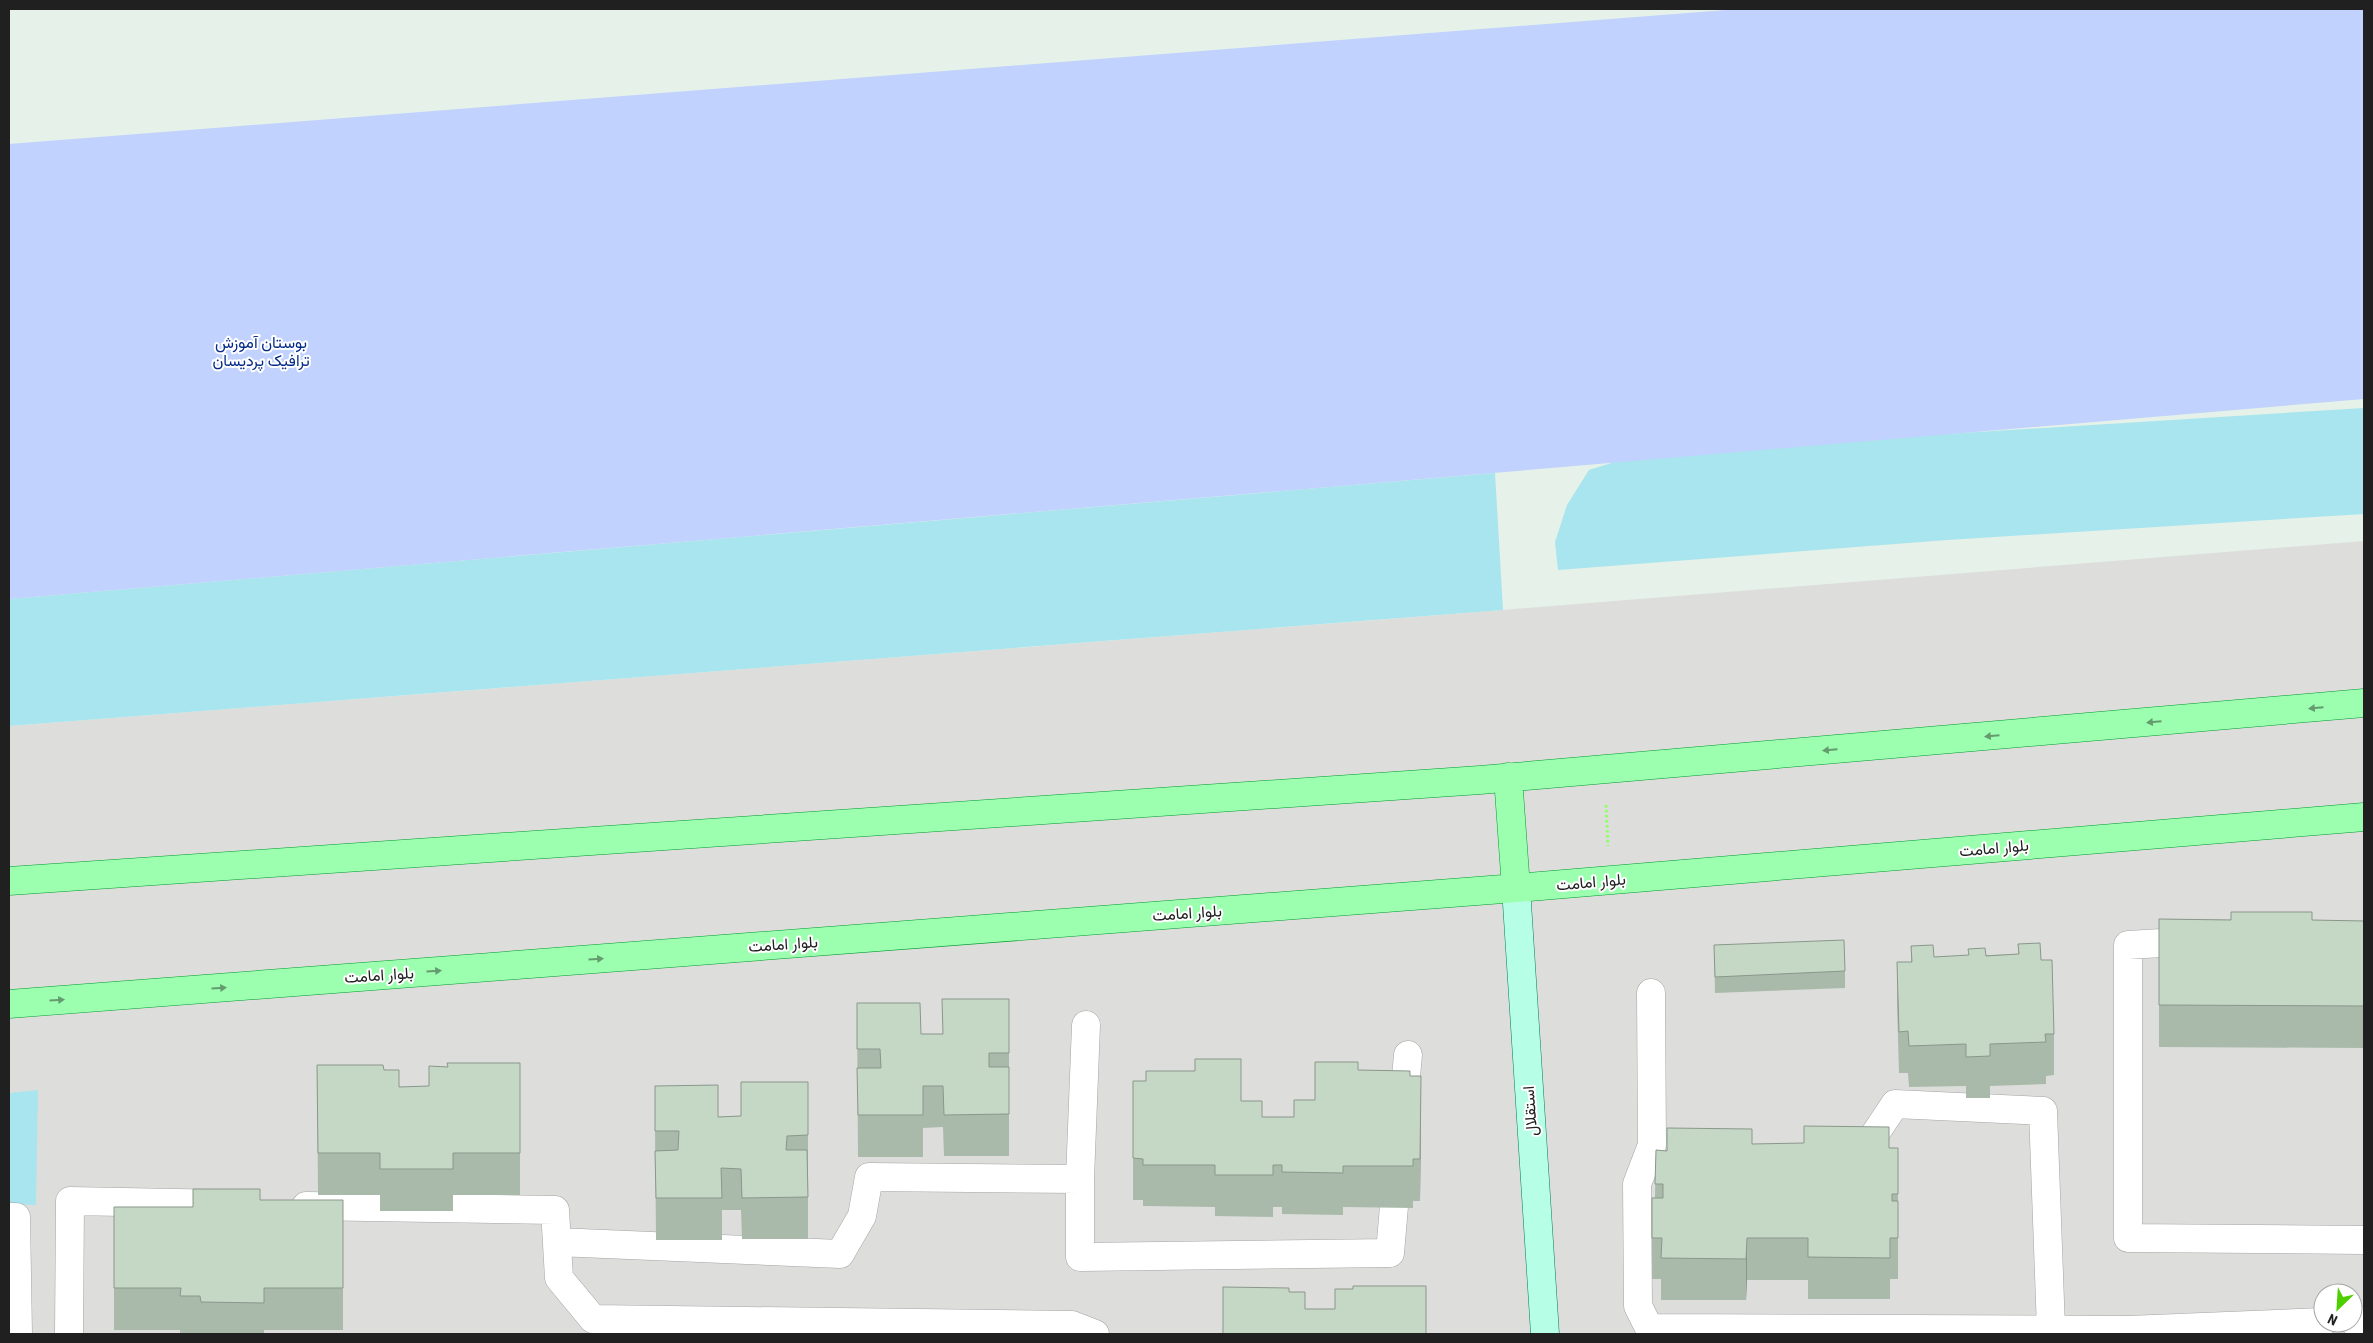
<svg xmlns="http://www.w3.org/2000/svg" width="2373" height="1343" font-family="'Roboto Condensed',Vazirmatn,sans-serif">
<rect width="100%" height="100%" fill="#e5f1e9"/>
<path fill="#dddedc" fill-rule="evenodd" d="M 2364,541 L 2364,1334 L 9,1334 L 9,726 L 1402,618 ZM 2323,1293 L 2353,1293 L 2353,1323 L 2323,1323 Z"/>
<path fill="#a8e5ee" d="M 2364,408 L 2364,514 L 1947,540 L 1558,570 L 1555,542 L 1567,505 L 1589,470 L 1643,453 Z
M 1495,473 L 1503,610 L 9,726 L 9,599 Z
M 38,1090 L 36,1205 L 9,1204 L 9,1093 Z"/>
<path fill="#c0d2fd" d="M 1739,9 L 2364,9 L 2364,399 L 9,599 L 9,144 Z"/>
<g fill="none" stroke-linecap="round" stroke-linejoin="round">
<g stroke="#a4a4a4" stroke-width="29">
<path id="minor" d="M 2196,941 L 2128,945 L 2128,1238 L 2364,1240
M 1651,993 L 1652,1145 L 1637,1184 L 1638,1306 L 1649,1328 L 2128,1330 L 2323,1322
M 1403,1108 L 1408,1055
M 1853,1146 L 1867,1146 L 1895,1104 L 2043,1111 L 2051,1329
M 1080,1179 L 1086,1025
M 306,1206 L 555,1210 L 559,1278 L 593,1319 L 1072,1325 L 1095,1334
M 9,1217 L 16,1217 L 18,1334
M 557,1242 L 840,1254 L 862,1216 L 869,1177 L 1080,1179 L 1080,1257 L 1390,1253 L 1397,1171
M 2353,1321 L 2364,1321
M 69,1334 L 70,1201 L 230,1204"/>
</g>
<g stroke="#007d5c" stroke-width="29">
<path id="secondary" d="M 1516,888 L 1545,1334"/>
</g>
<g stroke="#009b2d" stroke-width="29">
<path id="primary" d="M 1508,777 L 1516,888
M 9,881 L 1480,780 L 2364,703
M 9,1004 L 1516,888 L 2364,817"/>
</g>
<path stroke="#91ff68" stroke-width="3" stroke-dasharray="2.5 2.5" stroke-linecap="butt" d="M 1606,805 L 1608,846"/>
<use href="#minor" stroke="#fff" stroke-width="28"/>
<use href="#secondary" stroke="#b7fee6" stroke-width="28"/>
<use href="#primary" stroke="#9cffaf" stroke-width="28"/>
</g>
<path fill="#a9baaa" d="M 2159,919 L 2364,921 L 2364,1048 L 2159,1047 Z
M 2018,944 L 2041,960 L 2054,1034 L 2054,1075 L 2046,1076 L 2046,1084 L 1990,1086 L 1990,1098 L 1966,1098 L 1966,1086 L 1909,1087 L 1908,1073 L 1899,1073 L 1897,1004 L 1897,962 L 1911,962 L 1911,946 L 1934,957 L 2018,954 Z
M 1714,945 L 1845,971 L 1845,988 L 1715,993 Z
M 1009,999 L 1009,1156 L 944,1156 L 943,1127 L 923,1128 L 923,1157 L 858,1157 L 857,1003 L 921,1034 L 942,1034 Z
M 520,1063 L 520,1195 L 453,1195 L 453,1211 L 380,1211 L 380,1195 L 318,1195 L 317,1065 L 384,1070 L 399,1087 L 429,1086 L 447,1067 Z
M 1358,1070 L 1410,1076 L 1421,1118 L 1420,1201 L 1413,1201 L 1413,1208 L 1343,1207 L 1343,1215 L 1282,1214 L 1282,1207 L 1273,1207 L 1273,1217 L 1215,1216 L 1215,1207 L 1143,1206 L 1143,1200 L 1133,1200 L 1133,1081 L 1241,1101 L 1262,1117 L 1294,1117 L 1315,1100 Z
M 808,1082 L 808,1239 L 742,1239 L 741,1210 L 722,1210 L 722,1240 L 656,1240 L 655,1128 L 718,1117 L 741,1116 Z
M 1752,1144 L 1898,1148 L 1898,1279 L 1890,1279 L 1890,1299 L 1808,1299 L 1808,1280 L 1747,1280 L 1746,1300 L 1661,1300 L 1661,1279 L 1652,1279 L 1652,1198 L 1655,1198 L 1656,1150 L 1667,1151 Z
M 260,1200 L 343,1200 L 343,1330 L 264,1330 L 264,1334 L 180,1334 L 180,1330 L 114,1330 L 114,1207 L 193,1207 Z"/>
<path fill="#8a978b" d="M 1421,1076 L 1421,1118 L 1420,1201 L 1420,1159 Z
M 1747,1238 L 1747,1280 L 1746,1300 L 1746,1259 Z"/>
<path fill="#c5d8c6" stroke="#8a978b" d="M 2231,912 L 2312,912 L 2312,920 L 2364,921 L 2364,1006 L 2159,1005 L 2159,919 L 2231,920 Z
M 1844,940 L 1845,971 L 1715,977 L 1714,945 Z
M 2040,943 L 2041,960 L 2052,960 L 2054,1034 L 2045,1034 L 2046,1042 L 1990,1044 L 1990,1056 L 1966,1057 L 1966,1044 L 1909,1046 L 1908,1031 L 1899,1032 L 1897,962 L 1912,962 L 1911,946 L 1933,945 L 1934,957 L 1969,955 L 1968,949 L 1985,948 L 1986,956 L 2019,954 L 2018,944 Z
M 942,999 L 1009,999 L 1009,1053 L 989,1053 L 989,1067 L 1009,1067 L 1009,1114 L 944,1115 L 943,1086 L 923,1086 L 923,1115 L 858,1115 L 857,1068 L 881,1068 L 880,1049 L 857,1049 L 857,1003 L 920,1003 L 921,1034 L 943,1034 Z
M 1195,1059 L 1241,1059 L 1241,1101 L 1262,1101 L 1262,1117 L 1294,1117 L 1294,1100 L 1315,1100 L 1315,1062 L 1358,1062 L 1358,1070 L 1410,1071 L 1410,1076 L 1421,1076 L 1420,1159 L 1413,1159 L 1413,1166 L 1343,1166 L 1343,1173 L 1282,1172 L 1282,1165 L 1273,1165 L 1273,1175 L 1215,1175 L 1215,1165 L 1143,1165 L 1143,1159 L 1133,1158 L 1133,1081 L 1146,1081 L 1146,1071 L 1195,1071 Z
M 447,1063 L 520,1063 L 520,1153 L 453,1153 L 453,1169 L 380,1169 L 380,1153 L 318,1153 L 317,1065 L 383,1065 L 384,1070 L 399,1070 L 399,1087 L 429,1086 L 429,1066 L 448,1067 Z
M 741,1082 L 808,1082 L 808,1135 L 787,1136 L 786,1150 L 807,1150 L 808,1197 L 742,1198 L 741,1169 L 721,1168 L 722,1198 L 656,1198 L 655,1151 L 678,1150 L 679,1131 L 655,1131 L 655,1086 L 718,1085 L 718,1117 L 741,1116 Z
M 1804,1126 L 1889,1127 L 1889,1148 L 1898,1148 L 1898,1194 L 1892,1194 L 1892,1201 L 1898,1201 L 1898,1238 L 1890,1238 L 1890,1258 L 1808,1257 L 1808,1238 L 1747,1238 L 1746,1259 L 1661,1258 L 1662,1238 L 1652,1238 L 1652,1198 L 1663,1198 L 1663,1184 L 1655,1184 L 1656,1150 L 1667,1151 L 1667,1128 L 1752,1129 L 1752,1144 L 1804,1143 Z
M 193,1189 L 260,1189 L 260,1200 L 343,1200 L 343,1288 L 264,1288 L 264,1303 L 201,1302 L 200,1296 L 180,1296 L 181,1288 L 114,1288 L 114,1207 L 193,1207 Z
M 1353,1286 L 1426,1286 L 1426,1334 L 1223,1334 L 1223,1287 L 1289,1288 L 1289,1292 L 1305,1292 L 1305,1309 L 1335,1309 L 1335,1289 L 1353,1289 Z"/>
<defs><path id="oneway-solid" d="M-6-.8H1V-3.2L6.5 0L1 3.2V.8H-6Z" transform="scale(1.25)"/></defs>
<g fill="#649b6f">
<use href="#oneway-solid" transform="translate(2316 708) rotate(175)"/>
<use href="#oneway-solid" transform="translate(2154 722) rotate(175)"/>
<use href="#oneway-solid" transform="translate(1992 736) rotate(175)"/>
<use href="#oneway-solid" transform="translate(1830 750) rotate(175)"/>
<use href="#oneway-solid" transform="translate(596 959) rotate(-4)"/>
<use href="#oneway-solid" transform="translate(434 971) rotate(-4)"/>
<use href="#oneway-solid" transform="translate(219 988) rotate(-4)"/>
<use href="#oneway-solid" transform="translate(57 1000) rotate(-4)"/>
</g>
<g text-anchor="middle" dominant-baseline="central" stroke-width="4" stroke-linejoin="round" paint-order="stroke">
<g font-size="16" fill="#042b87" stroke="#fff">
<text x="261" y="342">بوستان آموزش<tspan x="261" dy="18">ترافیک پردیسان</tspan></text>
</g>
<g font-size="16" fill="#202020" stroke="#fff">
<text transform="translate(1994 848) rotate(-5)">بلوار امامت</text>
<text transform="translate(1591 882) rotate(-5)">بلوار امامت</text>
<text transform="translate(1187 913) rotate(-4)">بلوار امامت</text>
<text transform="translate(783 944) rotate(-4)">بلوار امامت</text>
<text transform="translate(379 975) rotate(-4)">بلوار امامت</text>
<text transform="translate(1530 1111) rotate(-94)">استقلال</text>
</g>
</g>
<rect width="2373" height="1343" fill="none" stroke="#202020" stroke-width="20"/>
<g transform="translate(2338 1308) rotate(205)"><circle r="24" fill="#ffffff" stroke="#a6a6a6"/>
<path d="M0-4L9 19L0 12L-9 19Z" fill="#4ecf00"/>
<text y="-8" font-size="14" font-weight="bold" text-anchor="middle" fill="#202020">N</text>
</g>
</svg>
